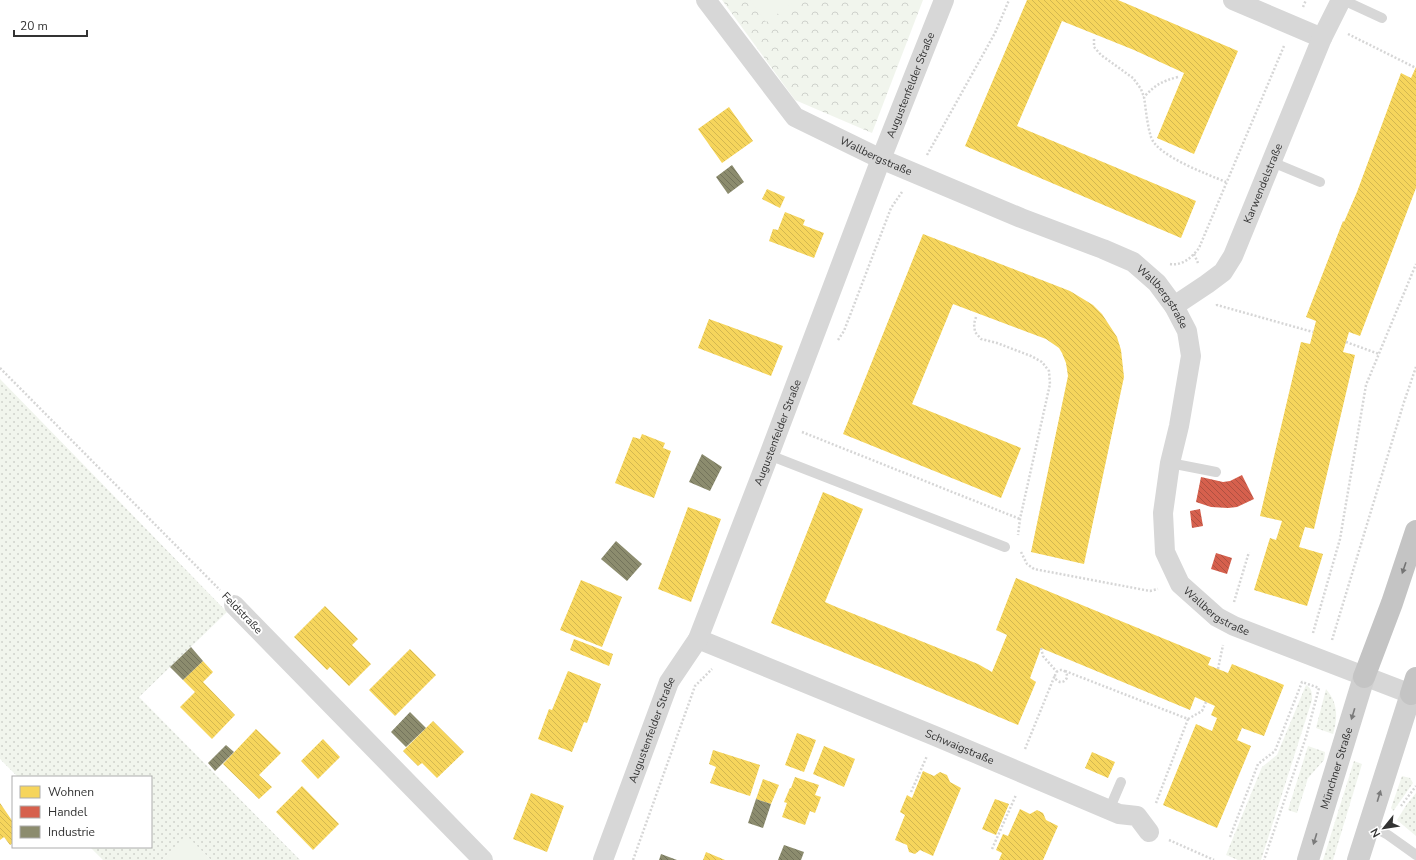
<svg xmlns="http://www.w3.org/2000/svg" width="1416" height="860" font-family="'Nunito Sans',sans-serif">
<defs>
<pattern id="grass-dots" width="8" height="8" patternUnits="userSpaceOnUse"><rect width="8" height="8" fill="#f1f5ed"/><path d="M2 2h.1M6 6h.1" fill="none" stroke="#cfd2cc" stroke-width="1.8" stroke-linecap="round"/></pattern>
<pattern id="park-crowns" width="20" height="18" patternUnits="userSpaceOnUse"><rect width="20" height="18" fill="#f1f5ed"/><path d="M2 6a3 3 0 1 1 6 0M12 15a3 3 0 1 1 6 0" fill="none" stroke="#cfd2cc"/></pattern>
<pattern id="homes-back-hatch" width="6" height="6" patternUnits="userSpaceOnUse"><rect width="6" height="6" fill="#f6d55c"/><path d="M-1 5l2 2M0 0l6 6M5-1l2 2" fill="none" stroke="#d3b750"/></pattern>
<pattern id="shops-back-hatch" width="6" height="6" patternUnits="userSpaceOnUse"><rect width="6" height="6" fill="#d6604d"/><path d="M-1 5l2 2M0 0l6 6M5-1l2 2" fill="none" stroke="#ae5041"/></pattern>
<pattern id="industry-back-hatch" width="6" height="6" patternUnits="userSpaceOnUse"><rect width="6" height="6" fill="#8c8c6e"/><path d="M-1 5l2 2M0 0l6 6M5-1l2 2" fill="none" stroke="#73735b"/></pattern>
</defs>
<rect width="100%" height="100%" fill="#fff"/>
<path fill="url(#grass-dots)" d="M 0,379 L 227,612 L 139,697 L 300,860 L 211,860 L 186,836 L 162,860 L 103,860 L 90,847 L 151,847 L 151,777 L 18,777 L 0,759 Z
M 1306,685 C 1312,688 1312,693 1312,700 L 1261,860 L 1238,860 L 1226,855 L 1262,767 L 1277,755 Z
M 1326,689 C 1338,703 1338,717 1333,734 L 1316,728 Z
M 1308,746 L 1325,752 L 1324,760 L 1308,778 L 1297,813 L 1288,810 Z
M 1354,761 L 1362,764 L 1333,860 L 1323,860 Z
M 1402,776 L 1410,778 L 1413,783 L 1394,810 L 1393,811 L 1391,808 Z
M 1416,793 L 1416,836 L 1397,820 L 1407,804 Z"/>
<path fill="url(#park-crowns)" d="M 722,0 L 923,0 L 872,133 L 795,100 Z"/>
<path fill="#f1f5ed" d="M 750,0 L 797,0 L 766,22 Z
M 186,835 L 211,860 L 162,860 Z"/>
<path fill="url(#homes-back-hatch)" d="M 1027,0 L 1118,0 L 1238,51 L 1194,154 L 1157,138 L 1184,73 L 1134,50 L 1062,21 L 1017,126 L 1196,201 L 1181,238 L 965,146 Z
M 1416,67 L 1416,188 L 1360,336 L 1349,332 L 1343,352 L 1355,355 L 1314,529 L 1305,527 L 1299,547 L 1323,554 L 1307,606 L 1254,590 L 1270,538 L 1276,540 L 1282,521 L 1260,516 L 1301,342 L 1310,344 L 1316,321 L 1306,317 L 1343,221 L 1344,222 L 1357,192 L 1401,73 L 1411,78 Z
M 729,107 L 753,141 L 722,163 L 698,129 Z
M 767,189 L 785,197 L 780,208 L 762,199 Z
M 785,212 L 805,220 L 803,225 L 824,233 L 814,258 L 769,241 L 773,229 L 778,230 Z
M 923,234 L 1070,291 L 1093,305 L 1102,314 L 1117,337 L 1121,350 L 1124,377 L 1084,564 L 1031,552 L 1068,376 L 1066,363 L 1062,353 L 1059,348 L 1046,339 L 953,304 L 912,404 L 1021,448 L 1001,498 L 843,434 Z
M 709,319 L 783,346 L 771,376 L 698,348 Z
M 642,434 L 665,443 L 663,448 L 671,451 L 654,498 L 615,483 L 633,437 L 640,439 Z
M 823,492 L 863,509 L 825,602 L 834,606 L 978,664 L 992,672 L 1007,635 L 996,630 L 1016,578 L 1211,658 L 1208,665 L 1228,673 L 1232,664 L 1284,685 L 1264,736 L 1242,728 L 1237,740 L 1251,746 L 1217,828 L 1163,805 L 1196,724 L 1212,731 L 1217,718 L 1211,715 L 1215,706 L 1195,697 L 1190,710 L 1041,648 L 1030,678 L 1036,682 L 1018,725 L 892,672 L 771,623 Z
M 688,507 L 721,519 L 691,602 L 658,589 Z
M 581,580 L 622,597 L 602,647 L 560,630 Z
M 325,606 L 358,639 L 352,645 L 371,664 L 349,686 L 330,667 L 327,670 L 294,637 Z
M 574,639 L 613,654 L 609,666 L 570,650 Z
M 410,649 L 436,675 L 395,716 L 369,690 Z
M 203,661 L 213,672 L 203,682 L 235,715 L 212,739 L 180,707 L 195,692 L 183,680 Z
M 568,671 L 601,684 L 587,723 L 584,722 L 572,752 L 538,739 L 549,709 L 552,710 Z
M 433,721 L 464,752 L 437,778 L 422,763 L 418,766 L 403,751 Z
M 256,729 L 281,753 L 259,775 L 272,787 L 259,799 L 223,764 Z
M 797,733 L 816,740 L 804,772 L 785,765 Z
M 323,739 L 340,757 L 318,779 L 301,761 Z
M 824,746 L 855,759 L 844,787 L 813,774 Z
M 713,750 L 760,765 L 750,796 L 710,783 L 716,767 L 709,764 Z
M 1092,752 L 1115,762 L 1108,778 L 1085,768 Z
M 923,771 L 934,776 L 940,772 L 947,775 L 950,782 L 961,788 L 933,856 L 920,850 L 915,854 L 909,852 L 907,845 L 895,840 L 905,815 L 900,812 L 907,795 L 912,798 Z
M 795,777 L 819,785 L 815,795 L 821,797 L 815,813 L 810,811 L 805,825 L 782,817 L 787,803 L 784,802 L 790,788 L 791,788 Z
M 763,779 L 779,785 L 771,804 L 756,799 Z
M 302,786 L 339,824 L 313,850 L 276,812 Z
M 531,793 L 564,806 L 547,852 L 513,839 Z
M 995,799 L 1009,804 L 996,835 L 982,829 Z
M 0,803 L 13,822 L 13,843 L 10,845 L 4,837 L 0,840 Z
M 1020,809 L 1030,814 L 1037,810 L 1043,813 L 1046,820 L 1058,826 L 1043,860 L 999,860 L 1002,853 L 996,850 L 1003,834 L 1008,836 Z
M 706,852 L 725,860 L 703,860 Z"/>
<path fill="url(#shops-back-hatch)" d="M 1242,475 L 1254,499 L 1237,507 L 1228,508 L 1211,507 L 1196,502 L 1201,477 L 1223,482 L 1230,481 Z
M 1200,509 L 1203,526 L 1192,528 L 1190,511 Z
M 1216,553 L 1232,558 L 1227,574 L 1211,569 Z"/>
<path fill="url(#industry-back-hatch)" d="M 732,165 L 744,182 L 728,194 L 716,177 Z
M 702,454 L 722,467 L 710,491 L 689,482 Z
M 616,541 L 642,564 L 627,581 L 601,559 Z
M 191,647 L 203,661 L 183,680 L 170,667 Z
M 410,712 L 426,728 L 406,747 L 391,732 Z
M 226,745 L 234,752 L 215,771 L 208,763 Z
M 756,799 L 771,804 L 763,828 L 748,823 Z
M 784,845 L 804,852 L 801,860 L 778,860 Z
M 661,854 L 677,860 L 659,860 Z"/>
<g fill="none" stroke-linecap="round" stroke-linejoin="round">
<path stroke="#d6d6d6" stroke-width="2.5" stroke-dasharray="2 2" stroke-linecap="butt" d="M 1303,7 L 1306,0
M 1348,34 L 1416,68
M 1094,39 L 1094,47 L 1101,55 L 1133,78 L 1141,89 L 1144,97
M 1178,77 C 1162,81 1155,85 1144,97 C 1146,110 1147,124 1151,137 C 1157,156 1207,174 1226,182
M 927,155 L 995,33 L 1009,0
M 1194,254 L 1198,263
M 1170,264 C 1183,266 1192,257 1199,248 L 1284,46
M 1217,304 L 1217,305 L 1313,332
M 976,317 L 974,324 L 975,332 L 981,339 L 997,343 L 1031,356 L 1042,362 L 1049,371 L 1050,384 L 1020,519 L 1018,535
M 838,340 L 844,331 L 891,208 L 902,192
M 1346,342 L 1379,354
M 0,368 L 220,590
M 802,432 L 1020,519
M 1021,552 L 1027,564 L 1034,569 L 1150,591 L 1158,589
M 1234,602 L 1249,552
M 1313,633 L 1340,539 L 1366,385 L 1416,264
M 1332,640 L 1404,402 L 1416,367
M 1041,648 L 1043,656 L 1057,672
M 1218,669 L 1223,645
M1055 676a6 6 0 1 1 12 0a6 6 0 1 1-12 0Z
M 1065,671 L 1188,719 L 1156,803
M 1188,719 L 1202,711 L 1206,702
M 1025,749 L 1055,675
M 911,792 L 927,756
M 1401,806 L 1416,786
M 1230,837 L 1258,764 L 1275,751 L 1302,682 L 1319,688 L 1306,737 L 1264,860
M 1169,840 L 1214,860
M 992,849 L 1016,795
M 633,860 L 695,686 L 712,669"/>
<path stroke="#d7d7d7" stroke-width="10" d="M 1343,0 L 1382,18
M 1272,162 L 1320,182
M 769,455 L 1005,547
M 1170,463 L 1216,472
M 1109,810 L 1121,782
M 1370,825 L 1388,835 L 1416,855"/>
<g stroke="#d7d7d7" stroke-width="20">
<path id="s1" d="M 706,0 L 795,117 L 881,159 L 1021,218 L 1103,249 L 1133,262 L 1157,283 L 1174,306 L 1187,331 L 1191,356 L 1179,426 L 1170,463 L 1163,513 L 1165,552 L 1180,584 L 1217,617 L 1234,626 L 1416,696"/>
<path d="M 1233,0 L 1322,38"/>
<path id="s2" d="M 1174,306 L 1207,284 L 1223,272 L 1233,256 L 1322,38 L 1341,0"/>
<path d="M 234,605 L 483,860"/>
<path id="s3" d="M 698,639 L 935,736 L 1119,814 L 1137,816 L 1149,832"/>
<path id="s4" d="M 603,860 L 669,682 L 698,639 L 769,455 L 881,159 L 944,0"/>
</g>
<g stroke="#d0d0d0" stroke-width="22">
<path id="s5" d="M 1308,860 L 1364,677"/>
<path d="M 1358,860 L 1411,694"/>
</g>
<path stroke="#c4c4c4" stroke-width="22" d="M 1364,677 L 1392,603 L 1416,531
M 1411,694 L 1416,678"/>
</g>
<defs><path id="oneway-solid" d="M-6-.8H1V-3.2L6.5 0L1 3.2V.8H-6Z"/></defs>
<use fill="#747474" href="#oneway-solid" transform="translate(1404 568) rotate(109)"/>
<g fill="#7a7a7a">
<use href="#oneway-solid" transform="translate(1353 714) rotate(107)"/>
<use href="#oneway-solid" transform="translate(1379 796) rotate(-73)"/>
<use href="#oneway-solid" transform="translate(1315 839) rotate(107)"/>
</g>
<g text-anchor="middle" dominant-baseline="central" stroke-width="4" stroke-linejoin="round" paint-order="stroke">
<g font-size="11" fill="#333" stroke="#fff">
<text stroke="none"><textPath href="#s4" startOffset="835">Augustenfelder Straße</textPath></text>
<text stroke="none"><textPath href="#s1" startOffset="237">Wallbergstraße</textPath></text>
<text stroke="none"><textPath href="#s2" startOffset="157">Karwendelstraße</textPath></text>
<text stroke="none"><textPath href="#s1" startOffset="561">Wallbergstraße</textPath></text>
<text stroke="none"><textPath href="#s4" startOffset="463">Augustenfelder Straße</textPath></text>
<text stroke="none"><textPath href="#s1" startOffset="909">Wallbergstraße</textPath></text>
<text transform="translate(242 613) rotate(46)">Feldstraße</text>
<text stroke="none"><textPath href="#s4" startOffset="139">Augustenfelder Straße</textPath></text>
<text stroke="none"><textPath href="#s3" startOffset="283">Schwaigstraße</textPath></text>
<text stroke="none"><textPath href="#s5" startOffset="96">Münchner Straße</textPath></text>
</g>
</g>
<rect x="12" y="776" width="140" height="72" fill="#ffffff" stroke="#adadad"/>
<rect x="20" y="786" width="20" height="12" fill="#f6d55c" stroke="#adadad"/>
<text x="48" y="796" font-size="12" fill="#333333">Wohnen</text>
<rect x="20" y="806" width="20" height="12" fill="#d6604d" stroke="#adadad"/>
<text x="48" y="816" font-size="12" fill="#333333">Handel</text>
<rect x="20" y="826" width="20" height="12" fill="#8c8c6e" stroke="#adadad"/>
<text x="48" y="836" font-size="12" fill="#333333">Industrie</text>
<g transform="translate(1384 828) rotate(240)" stroke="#ffffff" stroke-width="3" paint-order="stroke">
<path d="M0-3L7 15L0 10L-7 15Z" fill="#333333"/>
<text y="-6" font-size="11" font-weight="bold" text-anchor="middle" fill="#333333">N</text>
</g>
<path d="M14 30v6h73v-6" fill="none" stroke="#333333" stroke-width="2"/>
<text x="20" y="30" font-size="12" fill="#333333" stroke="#ffffff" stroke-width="3" paint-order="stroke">20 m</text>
</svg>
